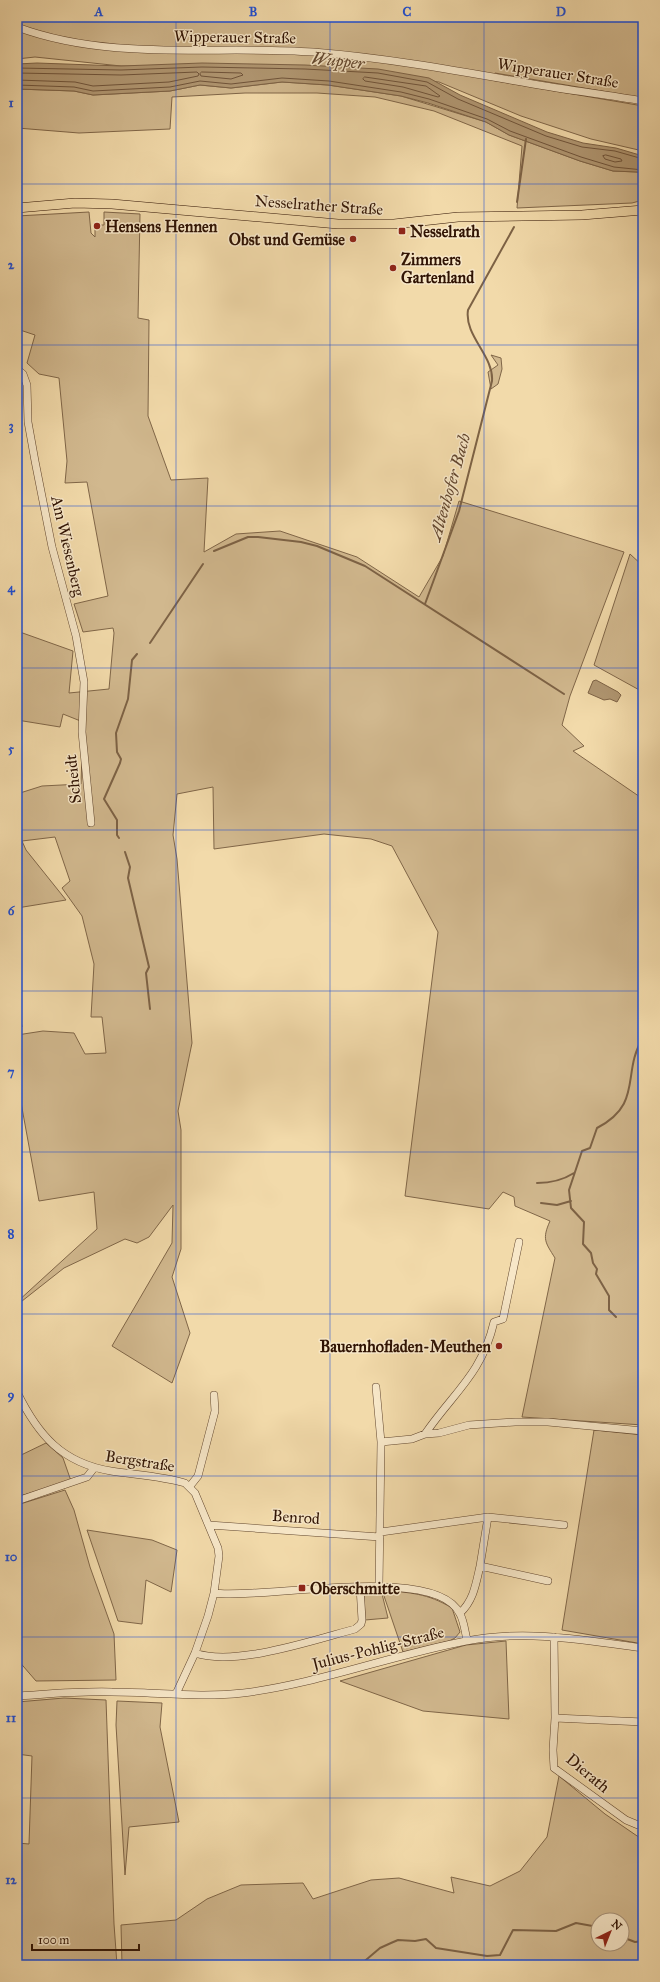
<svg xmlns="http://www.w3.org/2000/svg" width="660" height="1982" font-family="'IM FELL Great Primer',serif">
<rect width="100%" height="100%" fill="#f2daaa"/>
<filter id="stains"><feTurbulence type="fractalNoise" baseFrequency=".005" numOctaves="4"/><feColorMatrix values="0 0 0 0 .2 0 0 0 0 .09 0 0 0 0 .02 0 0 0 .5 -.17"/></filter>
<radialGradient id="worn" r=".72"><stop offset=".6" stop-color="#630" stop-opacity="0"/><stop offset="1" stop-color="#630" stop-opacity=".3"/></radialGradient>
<path fill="#d1b88e" stroke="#806648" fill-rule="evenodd" d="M 17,17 L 643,17 L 643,98 L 495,73 L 491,80 L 643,106 L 643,151 L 591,139 L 521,116 L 439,82 L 330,69 L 121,66 L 35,57 L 17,59 Z
M 282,82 L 328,85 L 401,96 L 486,122 L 509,135 L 580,161 L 613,171 L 637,172 L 643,174 L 643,200 L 632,203 L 517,208 L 522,146 L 434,111 L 375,97 L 317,93 L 245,93 L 172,97 L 170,129 L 79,133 L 17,128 L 17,89 L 74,91 L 93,95 L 170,91 L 200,85 L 231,88 Z
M 89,212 L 91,233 L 95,237 L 95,229 L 100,229 L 100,225 L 104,225 L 104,212 L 140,214 L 138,318 L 149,320 L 148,416 L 171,480 L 208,478 L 204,552 L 236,534 L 280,531 L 357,557 L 419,597 L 443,556 L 459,501 L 624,552 L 570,696 L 562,725 L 584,746 L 573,751 L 643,799 L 643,1425 L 522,1417 L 555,1258 C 545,1242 542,1239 550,1221 L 515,1206 L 514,1197 L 503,1192 L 489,1209 L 405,1196 L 438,932 L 392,846 L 371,839 L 324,834 L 214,849 L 213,787 L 177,794 L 173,835 L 177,859 L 192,1043 L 178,1111 L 181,1130 L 181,1249 L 172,1277 L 190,1333 L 172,1383 L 112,1346 L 172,1243 L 173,1205 L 149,1237 L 137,1243 L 125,1239 L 64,1268 L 17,1305 L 17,1302 L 97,1229 L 94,1192 L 39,1201 L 20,1097 L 17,1097 L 17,1035 L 43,1031 L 74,1033 L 85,1054 L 106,1053 L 102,1017 L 91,1017 L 94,964 L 82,916 L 62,888 L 70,881 L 55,837 L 22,841 L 26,850 L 66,900 L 17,908 L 17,791 L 20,793 L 42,786 L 81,784 L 83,722 L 63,714 L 60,727 L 17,720 L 17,631 L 73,651 L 69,693 L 109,689 L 114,633 L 113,628 L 83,632 L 74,604 L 108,596 L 87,482 L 65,483 L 67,461 L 59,378 L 39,374 L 27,363 L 35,335 L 17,329 L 17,216 Z
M 491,355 L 501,358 L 502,369 L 498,384 L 491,389 L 488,372 L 498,365 Z
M 630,554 L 643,566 L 643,692 L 594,665 Z
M 17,994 L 22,1027 L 17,1027 Z
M 594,1430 L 643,1435 L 643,1644 L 562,1630 Z
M 46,1443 L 63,1458 L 71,1481 L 17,1497 L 17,1457 Z
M 65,1490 L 74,1510 L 90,1567 L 114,1634 L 116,1680 L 36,1681 L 17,1659 L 17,1505 Z
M 87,1530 L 152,1540 L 177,1550 L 171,1592 L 146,1580 L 142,1624 L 118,1621 Z
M 368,1590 L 381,1590 L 388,1618 L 365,1620 L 364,1594 Z
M 382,1590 C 411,1593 427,1593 452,1608 L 460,1632 L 455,1638 L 449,1641 L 403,1652 Z
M 506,1641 L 509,1719 L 423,1711 L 340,1681 L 466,1645 Z
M 64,1698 L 106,1700 L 114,1924 L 117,1965 L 17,1965 L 17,1843 L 29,1844 L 32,1756 L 17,1754 L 17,1702 Z
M 117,1701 L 162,1703 L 160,1727 L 179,1822 L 129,1827 L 125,1875 L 116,1725 Z
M 559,1776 L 605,1814 L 643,1840 L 643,1965 L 122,1965 L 121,1925 L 176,1920 L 207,1899 L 241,1885 L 303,1883 L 313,1899 L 371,1880 L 399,1878 L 454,1893 L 451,1877 L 490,1886 L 520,1871 L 547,1837 ZM 598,1920 L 622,1920 L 622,1944 L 598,1944 Z"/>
<path fill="#b09671" stroke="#7d6245" d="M 37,63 L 121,66 L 202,63 L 305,65 L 378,69 L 429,78 L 460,95 L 547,132 L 583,143 L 616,148 L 643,156 L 643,174 L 637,172 L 613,171 L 580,161 L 509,135 L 486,122 L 428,103 L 401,96 L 328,85 L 282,82 L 231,88 L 200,85 L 170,91 L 93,95 L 74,91 L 17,89 L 17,64 Z
M 596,680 L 618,692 L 621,695 L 617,702 L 610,699 L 604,700 L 588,693 L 593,681 Z"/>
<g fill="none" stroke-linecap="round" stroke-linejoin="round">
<path stroke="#70543a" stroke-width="1" d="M 17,68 L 121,70 L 202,67 L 305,69 L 378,73 L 427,82 L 458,99 L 546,136 L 582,147 L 615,151 L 643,159
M 202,72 L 241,73 L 243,75 L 231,79 L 201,76 L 200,74 Z
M 17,73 L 121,75 L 197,72 L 199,74 L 198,76 L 169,82 L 93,86 L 75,82 L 17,80
M 365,77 L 426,86 L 440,96 L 438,97 L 403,87 L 365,81 L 363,79 Z
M 17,85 L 74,87 L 93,91 L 170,87 L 200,81 L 231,84 L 282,78 L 329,81 L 401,92 L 429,99 L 487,119 L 510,131 L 581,157 L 614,167 L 643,170
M 606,155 L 621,159 L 622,161 L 615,162 L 605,159 L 603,156 Z"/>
<path stroke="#7d6245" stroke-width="2" d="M 517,202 L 526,139
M 214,551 L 248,537 L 258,537 L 301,542 L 317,546 L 365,566 L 564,694
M 425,604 L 459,511 L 492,381 C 494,356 464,336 468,310 L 514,227
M 150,643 L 203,564
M 119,838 L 117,835 L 117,820 L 104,799 L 120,763 L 121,759 L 117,752 L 116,733 L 128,699 L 132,660 L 137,654
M 125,852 L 130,867 L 128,878 L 149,967 L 146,973 L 150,1009
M 537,1183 C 550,1183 563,1180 574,1173
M 541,1203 L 557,1205 L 571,1201
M 616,1317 L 609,1310 L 609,1296 L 596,1274 L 597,1269 L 593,1263 L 591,1253 L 583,1244 L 584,1222 L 571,1208 L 569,1190 L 582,1151 L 590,1148 L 597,1128 C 644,1104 621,1072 643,1038
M 622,1937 L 635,1942 L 643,1941
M 360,1965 L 380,1948 L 391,1943 L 398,1940 L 415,1941 L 426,1939 L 436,1948 L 487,1956 L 500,1955 L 513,1930 L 556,1931 L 576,1923 L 598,1927"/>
<g stroke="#60452d" stroke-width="8">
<path id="minor" d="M 17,27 C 111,62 215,45 313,52 C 389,58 464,72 539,85 C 574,91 609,95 643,101
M 17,369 L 23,374 L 27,385 L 28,422 L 35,461 L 52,547 L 76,636 L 84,682 L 82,732 L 91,823
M 17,1152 L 18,1152
M 376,1387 L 381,1442 L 379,1586
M 17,1392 C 38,1435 62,1463 111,1471 C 136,1475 161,1476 185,1483 L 195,1493 L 218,1548 L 219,1556 L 214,1593 L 208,1616 L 195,1653 L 176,1694
M 425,1434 C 453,1393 482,1374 494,1322 L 503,1319 L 519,1242
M 381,1442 L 412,1439 L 425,1434 L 439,1433 L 469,1425 L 515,1422 L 548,1422 L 643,1431
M 190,1486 L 198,1476 L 215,1411 L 214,1395
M 17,1501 L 87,1477 L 94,1468
M 488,1517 L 480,1566 L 548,1581
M 209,1525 L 380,1537
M 381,1532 L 488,1517 L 564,1525
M 214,1593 C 263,1600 437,1563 460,1614 C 464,1621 465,1632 467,1640
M 460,1613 C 474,1600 476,1583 480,1566
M 554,1637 L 555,1718 L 553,1750 L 554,1768 L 626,1820 L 638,1825 L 643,1824
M 195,1653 C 235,1667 314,1640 355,1629 L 361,1624 L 362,1620 L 360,1587
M 17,1696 C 49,1694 80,1691 112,1692 C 156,1692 199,1698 243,1693 C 317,1684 392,1655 466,1641 C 524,1629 585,1640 643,1648
M 555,1718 L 643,1722"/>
</g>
<g stroke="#301303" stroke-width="10">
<path id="major" d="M 17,208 L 75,203 L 112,204 L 338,224 L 394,224 L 458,217 L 582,215 L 643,210"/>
</g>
<use href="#minor" stroke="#f7e7c8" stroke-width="7"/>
<use href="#major" stroke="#f2daaa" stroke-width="9"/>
</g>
<path fill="none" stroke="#1d4ed8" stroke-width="1" stroke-opacity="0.55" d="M 176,17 L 176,1965M 330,17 L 330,1965M 484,17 L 484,1965M 17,184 L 643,184M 17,345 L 643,345M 17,506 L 643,506M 17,668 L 643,668M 17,830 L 643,830M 17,991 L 643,991M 17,1152 L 643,1152M 17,1314 L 643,1314M 17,1476 L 643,1476M 17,1637 L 643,1637M 17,1798 L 643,1798"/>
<g fill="#8f2418" stroke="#f7e7c8" stroke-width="1.5">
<circle cx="97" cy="226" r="4"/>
<rect x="398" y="227" width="8" height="8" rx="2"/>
<circle cx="353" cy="239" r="4"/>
<circle cx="393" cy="268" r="4"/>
<circle cx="499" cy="1346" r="4"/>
<rect x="298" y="1584" width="8" height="8" rx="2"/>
</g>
<g text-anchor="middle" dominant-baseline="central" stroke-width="3" stroke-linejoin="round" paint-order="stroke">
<g font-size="16" fill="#301303" stroke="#f7e7c8">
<text transform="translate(235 37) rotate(1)">Wipperauer Straße</text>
<text transform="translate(558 73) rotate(9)">Wipperauer Straße</text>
<text transform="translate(319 205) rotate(4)">Nesselrather Straße</text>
<text transform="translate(68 546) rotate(77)">Am Wiesenberg</text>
<text transform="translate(73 779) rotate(-96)">Scheidt</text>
<text transform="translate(140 1461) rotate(9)">Bergstraße</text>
<text transform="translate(296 1517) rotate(4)">Benrod</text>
<text transform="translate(378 1648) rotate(-14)">Julius-Pohlig-Straße</text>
<text transform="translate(588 1773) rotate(40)">Dierath</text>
</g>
<g font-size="16" font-weight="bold" fill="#301303" stroke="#f7e7c8" text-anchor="start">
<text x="105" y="226">Hensens Hennen</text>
<text x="410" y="231">Nesselrath</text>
<text x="345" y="239" text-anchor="end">Obst und Gemüse</text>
<text x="401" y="259">Zimmers<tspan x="401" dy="18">Gartenland</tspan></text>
<text x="491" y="1346" text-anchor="end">Bauernhofladen-Meuthen</text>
<text x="310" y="1588">Oberschmitte</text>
</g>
<g font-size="17" font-style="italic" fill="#63472f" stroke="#f7e7c8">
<text transform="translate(338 61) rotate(6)">Wupper</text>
<text transform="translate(450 487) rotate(-74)">Altenhofer Bach</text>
</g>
</g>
<rect width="660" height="1982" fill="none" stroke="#f2daaa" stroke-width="44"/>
<g transform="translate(610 1932) rotate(43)"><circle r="19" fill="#f7e7c8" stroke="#a79279"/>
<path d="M0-3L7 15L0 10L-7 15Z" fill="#8f2418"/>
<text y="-6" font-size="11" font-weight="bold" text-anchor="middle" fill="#301303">N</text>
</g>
<path d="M32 1944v6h107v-6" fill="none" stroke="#301303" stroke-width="2"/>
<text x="38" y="1944" font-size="12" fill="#301303" stroke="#f7e7c8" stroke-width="3" paint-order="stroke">100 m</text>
<rect x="22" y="22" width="616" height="1938" fill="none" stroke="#1d4ed8" stroke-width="1.5"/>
<g font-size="13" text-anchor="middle" font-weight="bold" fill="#1d4ed8">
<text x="99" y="16">A</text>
<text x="253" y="16">B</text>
<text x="407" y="16">C</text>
<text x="561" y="16">D</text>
<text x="11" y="107">1</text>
<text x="11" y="269">2</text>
<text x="11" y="430">3</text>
<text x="11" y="592">4</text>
<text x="11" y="753">5</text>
<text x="11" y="915">6</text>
<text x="11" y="1076">7</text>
<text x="11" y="1238">8</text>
<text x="11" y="1399">9</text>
<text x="11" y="1561">10</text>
<text x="11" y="1722">11</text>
<text x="11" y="1884">12</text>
</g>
<rect width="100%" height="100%" filter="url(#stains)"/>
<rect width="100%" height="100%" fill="url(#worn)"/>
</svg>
